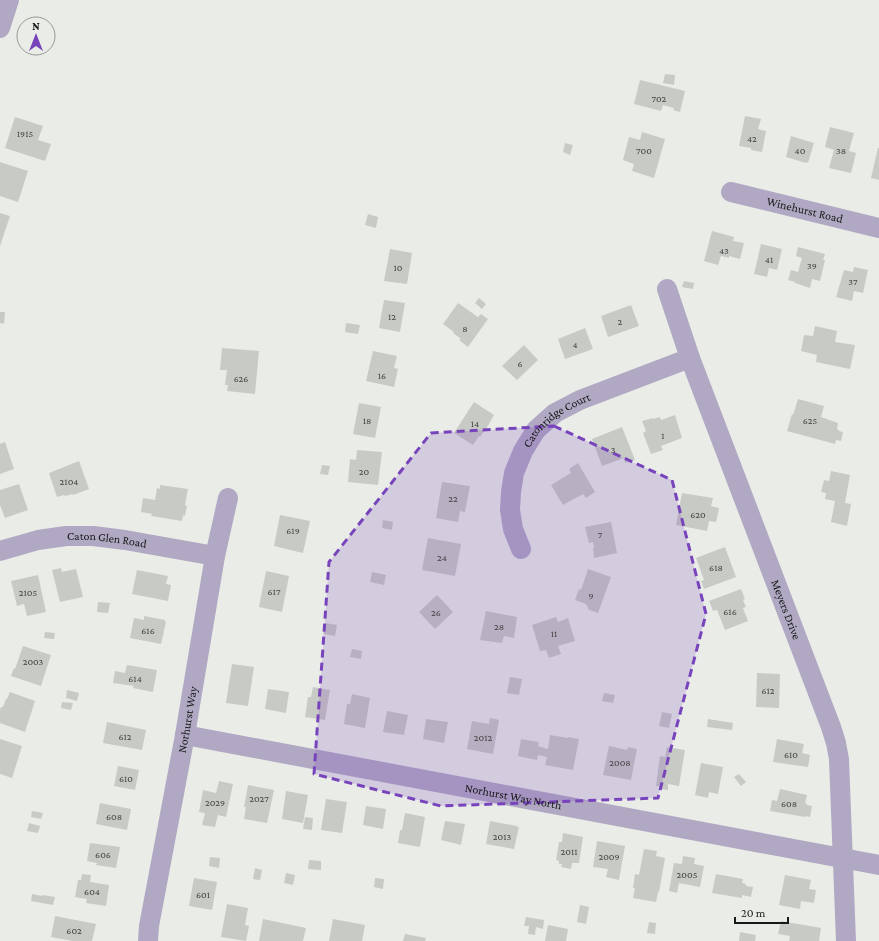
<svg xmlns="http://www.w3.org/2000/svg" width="879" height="941" font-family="'Crimson Pro',serif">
<rect width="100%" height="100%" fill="#eaede7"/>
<path fill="#c8cac5" d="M 665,74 L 675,75 L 674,85 L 663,83 Z
M 640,80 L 685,91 L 680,112 L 673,110 L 674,108 L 663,105 L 661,111 L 634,104 Z
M 745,116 L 761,119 L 758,129 L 766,131 L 762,152 L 751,150 L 751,148 L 739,146 Z
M 15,117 L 43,126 L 38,140 L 51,144 L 45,161 L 5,148 Z
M 830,127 L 854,133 L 849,151 L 856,153 L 851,173 L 829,168 L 834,150 L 825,147 Z
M 642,132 L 665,139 L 654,178 L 632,171 L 634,164 L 623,160 L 629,137 L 640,140 Z
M 791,136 L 814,143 L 808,163 L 806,162 L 806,163 L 786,157 Z
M 565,143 L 573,145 L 570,155 L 563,152 Z
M 878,148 L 879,148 L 879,180 L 871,178 Z
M 0,162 L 28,171 L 18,202 L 0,196 Z
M 0,213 L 10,216 L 0,246 Z
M 368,214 L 378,217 L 376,228 L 365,225 Z
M 712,231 L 734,237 L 733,241 L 744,243 L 740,259 L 729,256 L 729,258 L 721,256 L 718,265 L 704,261 Z
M 761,244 L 782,249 L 777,270 L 769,268 L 767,277 L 754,274 Z
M 798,247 L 825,254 L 823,260 L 825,260 L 820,281 L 812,279 L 810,288 L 795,283 L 795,282 L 788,280 L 791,270 L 798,272 L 802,258 L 796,256 Z
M 390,249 L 412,253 L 407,284 L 384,281 Z
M 854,267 L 868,270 L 863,293 L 854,291 L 852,301 L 836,297 L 844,270 L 853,272 Z
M 684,281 L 694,283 L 693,289 L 682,287 Z
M 479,298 L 486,304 L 482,309 L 475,303 Z
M 384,300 L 405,303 L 400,332 L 379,328 Z
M 458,303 L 478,317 L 481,314 L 488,319 L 468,347 L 459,340 L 461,339 L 453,333 L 454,332 L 443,324 Z
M 631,305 L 639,326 L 608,337 L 601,316 Z
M 0,312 L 5,312 L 4,324 L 0,323 Z
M 346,323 L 360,325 L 358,334 L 345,332 Z
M 815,326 L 837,331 L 835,342 L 855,345 L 850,369 L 816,362 L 817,355 L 801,351 L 804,335 L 813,336 Z
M 585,328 L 593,349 L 565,359 L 558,339 Z
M 524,345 L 538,360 L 517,380 L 502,366 Z
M 222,348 L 259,351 L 255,394 L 227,391 L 228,385 L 225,385 L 227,370 L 220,370 Z
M 373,351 L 397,356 L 394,368 L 398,369 L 394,387 L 366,381 Z
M 798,399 L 824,406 L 821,417 L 838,423 L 837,429 L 839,430 L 839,431 L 843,432 L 841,441 L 836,440 L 835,444 L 787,431 L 792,414 L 793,415 Z
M 474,402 L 494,415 L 485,431 L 484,431 L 480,437 L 479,436 L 473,445 L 454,433 Z
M 359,403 L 381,407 L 375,438 L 353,434 Z
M 675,415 L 682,438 L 661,446 L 663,450 L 651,454 L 643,433 L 646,431 L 642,421 L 653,418 L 653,419 L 660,417 L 661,420 Z
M 622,427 L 635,460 L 625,463 L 624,458 L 602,466 L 592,439 Z
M 5,442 L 14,469 L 0,474 L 0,444 Z
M 357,450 L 382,452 L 378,485 L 348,482 L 350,459 L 356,460 Z
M 79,461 L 89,489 L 73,495 L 72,494 L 65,496 L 64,495 L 57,497 L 49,473 Z
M 578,463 L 595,492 L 586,498 L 583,494 L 563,505 L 551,485 L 571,473 L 569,469 Z
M 322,465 L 330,466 L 328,475 L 320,474 Z
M 831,471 L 850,475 L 845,503 L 851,504 L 847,526 L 831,522 L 835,501 L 825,499 L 826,493 L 821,492 L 824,480 L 829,481 Z
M 442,482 L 470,486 L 465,512 L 460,511 L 458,522 L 436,518 Z
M 19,484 L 28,510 L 5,518 L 0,505 L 0,490 Z
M 160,485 L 188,489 L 185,505 L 187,506 L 185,516 L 183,515 L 182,521 L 151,516 L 152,514 L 141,512 L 143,498 L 155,500 L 157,488 L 160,489 Z
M 682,493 L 713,498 L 711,506 L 719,508 L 716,522 L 709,521 L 707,531 L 676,525 Z
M 280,515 L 310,521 L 303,553 L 274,546 Z
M 383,520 L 393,522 L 392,530 L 382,528 Z
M 611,522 L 617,553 L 594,558 L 593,548 L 594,548 L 593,542 L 589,543 L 585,527 Z
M 428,538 L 461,544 L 455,576 L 422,570 Z
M 725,547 L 736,577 L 704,589 L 701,581 L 704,580 L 696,558 Z
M 61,568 L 62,572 L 76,569 L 83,597 L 60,602 L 52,570 Z
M 588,569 L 611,577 L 598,613 L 589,610 L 586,604 L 575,600 L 579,589 L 581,590 Z
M 137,570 L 168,576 L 166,584 L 171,585 L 168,601 L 132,594 Z
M 266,571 L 289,576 L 282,612 L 259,607 Z
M 372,572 L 386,575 L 384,585 L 370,582 Z
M 38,575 L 46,612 L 27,616 L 24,604 L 17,606 L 11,581 Z
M 741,589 L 745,599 L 743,600 L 746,607 L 743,608 L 748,621 L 725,630 L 717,610 L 713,611 L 709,601 Z
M 437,595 L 453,612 L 435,629 L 419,612 Z
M 98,602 L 110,603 L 108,613 L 97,612 Z
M 486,611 L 517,617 L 514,638 L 504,636 L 502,643 L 480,640 Z
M 144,616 L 165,620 L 165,622 L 166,622 L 161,644 L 130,638 L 134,618 L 144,620 Z
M 556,617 L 558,622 L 568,618 L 575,641 L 558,646 L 561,654 L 549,658 L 546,650 L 540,651 L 532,625 Z
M 325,623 L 337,625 L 335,636 L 323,634 Z
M 45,632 L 55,633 L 54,639 L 44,638 Z
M 23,646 L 51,655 L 41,686 L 11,676 L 14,668 L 15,669 Z
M 352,649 L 362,651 L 361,659 L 350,657 Z
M 232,664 L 254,667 L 248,706 L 226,703 Z
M 127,665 L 157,670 L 153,692 L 133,688 L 134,686 L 113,683 L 115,671 L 125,673 Z
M 757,673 L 780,674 L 779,708 L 756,707 Z
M 510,677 L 522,679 L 519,695 L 507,693 Z
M 313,687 L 330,690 L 325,720 L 305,717 L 308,697 L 311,697 Z
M 268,689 L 289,692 L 286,713 L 265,709 Z
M 67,690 L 79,693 L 77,701 L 66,698 Z
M 10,692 L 35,701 L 25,732 L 0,723 L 0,710 L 1,707 L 3,707 L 6,699 L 7,699 Z
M 604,693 L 615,695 L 613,703 L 602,701 Z
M 352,694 L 370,698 L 365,728 L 344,724 L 347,704 L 350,704 Z
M 62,702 L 73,703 L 71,710 L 61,708 Z
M 387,711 L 408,715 L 404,735 L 383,732 Z
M 662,712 L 672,714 L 669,728 L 659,726 Z
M 490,718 L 499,720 L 493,754 L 467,749 L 472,721 L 489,724 Z
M 426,719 L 448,722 L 444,743 L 423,739 Z
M 708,719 L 733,723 L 732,730 L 707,727 Z
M 107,722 L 146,730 L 142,750 L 103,743 Z
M 550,735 L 568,738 L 568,737 L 579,739 L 573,770 L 545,765 L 547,757 L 538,755 L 537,760 L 518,756 L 521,739 L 539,742 L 538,746 L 548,749 Z
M 0,739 L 22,746 L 12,778 L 0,774 Z
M 777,739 L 804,744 L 802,753 L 810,755 L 808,767 L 773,762 Z
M 609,746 L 627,750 L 628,747 L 637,749 L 631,780 L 603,775 Z
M 667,747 L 685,750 L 679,786 L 668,784 L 668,790 L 659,789 L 659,786 L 656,786 L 660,756 L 665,757 Z
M 701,763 L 723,767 L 718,794 L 709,792 L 708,798 L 695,795 Z
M 118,766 L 139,770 L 135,790 L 114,786 Z
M 739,774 L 746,782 L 741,786 L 734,777 Z
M 219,781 L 233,784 L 226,817 L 218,815 L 215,827 L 202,825 L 205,813 L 199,812 L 203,790 L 216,793 Z
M 248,785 L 274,790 L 267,823 L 244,819 L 246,807 L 244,807 Z
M 780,789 L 807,795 L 805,803 L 807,804 L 807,805 L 812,806 L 810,817 L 805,816 L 805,817 L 770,811 L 772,800 L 777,801 Z
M 286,791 L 308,795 L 303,823 L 282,819 Z
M 326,799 L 347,802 L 342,833 L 321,830 Z
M 100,803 L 131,809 L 127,830 L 96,824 Z
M 366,806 L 386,809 L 383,829 L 363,825 Z
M 32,811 L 43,813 L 41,819 L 31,817 Z
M 405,813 L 425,817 L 420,847 L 398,843 L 400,830 L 402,830 Z
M 305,817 L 313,818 L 312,830 L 303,829 Z
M 445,821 L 465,824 L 461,845 L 441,840 Z
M 490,821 L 517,826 L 517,827 L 519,827 L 514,849 L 486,844 Z
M 29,823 L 40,826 L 38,833 L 27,831 Z
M 563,833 L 583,837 L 579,863 L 572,863 L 571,869 L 561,867 L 562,864 L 559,864 L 559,861 L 556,860 L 559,842 L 562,842 Z
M 597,841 L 625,846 L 619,880 L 606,877 L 608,869 L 593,867 Z
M 90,843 L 120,847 L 116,868 L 96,865 L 97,863 L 87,861 Z
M 644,849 L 657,851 L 656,856 L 665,858 L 659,892 L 658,892 L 656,902 L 633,898 L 635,888 L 633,888 L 635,874 L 639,875 Z
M 683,856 L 695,858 L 694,864 L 704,866 L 700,887 L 679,883 L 677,893 L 669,891 L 674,863 L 682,864 Z
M 210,857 L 220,858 L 219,868 L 209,866 Z
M 309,860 L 321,861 L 321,870 L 308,869 Z
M 255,868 L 262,870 L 260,880 L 253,879 Z
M 286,873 L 295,875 L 293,885 L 284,883 Z
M 82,874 L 91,875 L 90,882 L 109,885 L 106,906 L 86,903 L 87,899 L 75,897 L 78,880 L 81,880 Z
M 716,874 L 743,879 L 742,883 L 746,884 L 746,886 L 753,887 L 751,897 L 742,895 L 742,898 L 712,893 Z
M 785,875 L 811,880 L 809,889 L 816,890 L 814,903 L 801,901 L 800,909 L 779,905 Z
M 194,878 L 217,882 L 212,910 L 189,906 Z
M 375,878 L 384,879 L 383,889 L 374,887 Z
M 32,894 L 42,896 L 42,895 L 55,897 L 53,905 L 31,901 Z
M 227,904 L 248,908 L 245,925 L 249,926 L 246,941 L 221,937 Z
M 580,905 L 589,907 L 586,924 L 577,922 Z
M 55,916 L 96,924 L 92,941 L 73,941 L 51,937 Z
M 526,917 L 544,920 L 543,929 L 536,927 L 535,935 L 528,934 L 529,926 L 524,926 Z
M 263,919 L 306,928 L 303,941 L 259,941 Z
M 333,919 L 365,925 L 362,941 L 329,941 Z
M 781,921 L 821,928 L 819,941 L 789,941 L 790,936 L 778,934 Z
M 649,922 L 656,923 L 655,934 L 647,933 Z
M 548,925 L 568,929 L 566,941 L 545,941 Z
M 740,932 L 756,935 L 755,941 L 739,941 Z
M 405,934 L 426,938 L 425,941 L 403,941 Z"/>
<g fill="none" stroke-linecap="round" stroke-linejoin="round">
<g stroke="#b1a8c4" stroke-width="20">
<path d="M 0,28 L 9,0"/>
<path id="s1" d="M 731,192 L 879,228"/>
<path id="s2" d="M 667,289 L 690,358 L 831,727 L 836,743 L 839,759 L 846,941"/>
<path id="s3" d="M 521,549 L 513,529 L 510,510 L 511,492 L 514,473 L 523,451 L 536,430 L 555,413 L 580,400 L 690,358"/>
<path id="s4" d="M 0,551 L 38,540 L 66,536 L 93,536 L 125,540 L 215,556"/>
<path id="s5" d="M 185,735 L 879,865"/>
<path id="s6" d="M 148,941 L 149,926 L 185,735 L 215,556 L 228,498"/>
</g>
</g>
<path fill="#7844bc" fill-opacity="0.2" stroke="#7844bc" stroke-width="3" stroke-dasharray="8 5" stroke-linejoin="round" d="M 554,426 L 672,480 L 706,614 L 658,798 L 441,806 L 314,774 L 329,562 L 431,433 Z"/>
<g text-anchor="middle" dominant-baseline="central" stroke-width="4" stroke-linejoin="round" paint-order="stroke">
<g font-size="10" fill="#444542">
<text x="659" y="98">702</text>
<text x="25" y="133">1915</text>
<text x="752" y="138">42</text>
<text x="644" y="150">700</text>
<text x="800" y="150">40</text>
<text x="841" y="150">38</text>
<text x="724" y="250">43</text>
<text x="769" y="259">41</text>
<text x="812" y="265">39</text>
<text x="398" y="267">10</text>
<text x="853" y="281">37</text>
<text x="392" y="316">12</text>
<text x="620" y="321">2</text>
<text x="465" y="328">8</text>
<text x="575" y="344">4</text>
<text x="520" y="363">6</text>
<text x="382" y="375">16</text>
<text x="241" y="378">626</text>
<text x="367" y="420">18</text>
<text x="810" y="420">625</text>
<text x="475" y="423">14</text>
<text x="663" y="435">1</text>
<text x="613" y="449">3</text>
<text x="364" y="471">20</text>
<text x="69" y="481">2104</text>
<text x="453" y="498">22</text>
<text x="698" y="514">620</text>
<text x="293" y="530">619</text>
<text x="600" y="534">7</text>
<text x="442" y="557">24</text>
<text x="716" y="567">618</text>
<text x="274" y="591">617</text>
<text x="28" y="592">2105</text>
<text x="591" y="595">9</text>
<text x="730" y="611">616</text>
<text x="436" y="612">26</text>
<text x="499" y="626">28</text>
<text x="148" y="630">616</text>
<text x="554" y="633">11</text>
<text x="33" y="661">2003</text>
<text x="135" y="678">614</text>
<text x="768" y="690">612</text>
<text x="125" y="736">612</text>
<text x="483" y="737">2012</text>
<text x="791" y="754">610</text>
<text x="620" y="762">2008</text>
<text x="126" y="778">610</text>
<text x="259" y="798">2027</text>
<text x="215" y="802">2029</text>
<text x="789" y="803">608</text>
<text x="114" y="816">608</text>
<text x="502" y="836">2013</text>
<text x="569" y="851">2011</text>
<text x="103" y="854">606</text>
<text x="609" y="856">2009</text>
<text x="687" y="874">2005</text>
<text x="92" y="891">604</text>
<text x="203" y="894">601</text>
<text x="74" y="930">602</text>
</g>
<g font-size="12" fill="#181917" stroke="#eaede7">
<text stroke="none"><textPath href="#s1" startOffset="76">Winehurst Road</textPath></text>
<text stroke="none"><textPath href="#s3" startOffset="149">Catonridge Court</textPath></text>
<text stroke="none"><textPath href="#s4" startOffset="109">Caton Glen Road</textPath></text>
<text stroke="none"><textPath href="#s2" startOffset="342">Meyers Drive</textPath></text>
<text stroke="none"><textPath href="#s6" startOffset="225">Norhurst Way</textPath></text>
<text stroke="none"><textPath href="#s5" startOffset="334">Norhurst Way North</textPath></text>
</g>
</g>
<g transform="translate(36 36)"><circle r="19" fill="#eaede7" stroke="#969894"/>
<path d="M0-3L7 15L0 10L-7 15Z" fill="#7844bc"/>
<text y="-6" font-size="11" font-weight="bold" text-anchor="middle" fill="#181917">N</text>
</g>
<path d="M735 917v6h53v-6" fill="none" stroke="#181917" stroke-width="2"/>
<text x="741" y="917" font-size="12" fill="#181917" stroke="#eaede7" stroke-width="3" paint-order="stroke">20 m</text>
</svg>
